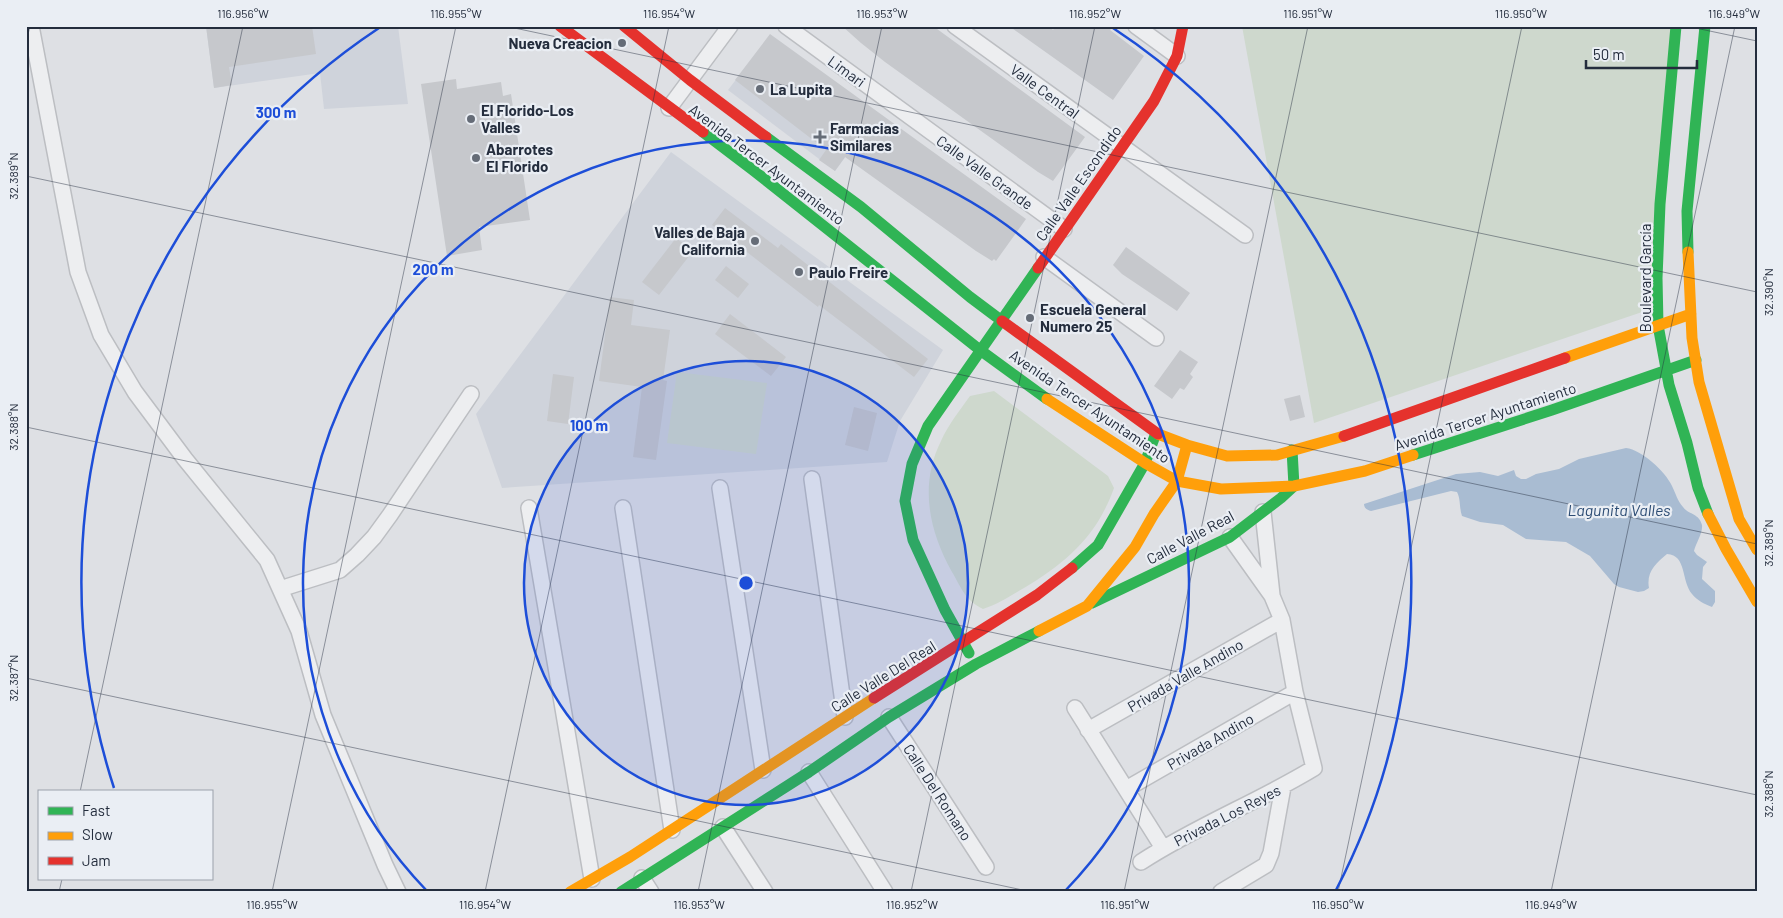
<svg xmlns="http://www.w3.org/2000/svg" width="1783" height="918" font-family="Barlow,sans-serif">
<rect width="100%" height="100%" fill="#dee0e4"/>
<path fill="#cfd3db" d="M 206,26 L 398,26 L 408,104 L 324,109 L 320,73 L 214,88 Z
M 751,60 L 858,140 L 835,171 L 728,90 Z
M 671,152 L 943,350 L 900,421 L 887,462 L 502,488 L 476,414 Z"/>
<path fill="#ced8cd" d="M 1242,26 L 1672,26 L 1651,309 L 1314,423 Z
M 677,372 L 767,383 L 756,454 L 667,443 Z
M 994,391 L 1108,476 L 1114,488 C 1097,536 1066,563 1024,588 C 1010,596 998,604 983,609 C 965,600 962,589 952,572 C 929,531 919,485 941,441 C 948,425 960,410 970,396 Z"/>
<path fill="#a9bcd2" d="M 1626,448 C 1642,450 1665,471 1672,486 C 1676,494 1677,500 1683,507 C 1689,515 1699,513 1702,525 C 1703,533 1696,543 1694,551 L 1697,555 L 1707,562 L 1703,567 L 1702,579 L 1715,591 L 1715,602 L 1712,607 C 1704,604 1697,600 1692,594 C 1681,581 1687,555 1667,554 C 1656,563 1646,572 1649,588 L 1644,591 L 1638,592 L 1619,587 L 1614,584 L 1590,556 L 1566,542 L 1526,539 L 1503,525 L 1480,522 L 1462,516 C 1459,507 1461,500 1457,492 L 1451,491 L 1371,511 C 1367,510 1364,508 1364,504 L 1456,474 L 1480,472 L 1498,476 L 1514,470 L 1516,476 L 1521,479 L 1526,479 L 1536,474 L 1559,469 L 1579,459 Z"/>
<path fill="#c6c8cc" d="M 206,26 L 312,26 L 316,54 L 229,67 L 232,85 L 214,88 Z
M 842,26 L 933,26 L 1085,137 L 1053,181 L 1038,172 L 885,62 L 861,43 Z
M 1009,26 L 1049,26 L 1053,30 L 1056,26 L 1113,26 L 1110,30 L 1144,56 L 1113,100 Z
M 770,34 L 1026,219 L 996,261 L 994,259 L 992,261 L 976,251 L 845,157 L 835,171 L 819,160 L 826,150 L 735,80 Z
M 456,79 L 457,89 L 501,82 L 503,96 L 511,94 L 530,220 L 479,227 L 482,250 L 447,256 L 421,84 Z
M 725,208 L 778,248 L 781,244 L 928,359 L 914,377 L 819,305 L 818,307 L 712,225 Z
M 676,238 L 693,251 L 659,295 L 642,282 Z
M 1126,247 L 1190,293 L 1177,311 L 1122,274 L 1113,265 Z
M 726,266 L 749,284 L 738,298 L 715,280 Z
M 610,297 L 634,300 L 631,325 L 670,330 L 663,380 L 667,381 L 656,460 L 633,457 L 642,387 L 599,381 Z
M 730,314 L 786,357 L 771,376 L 715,334 Z
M 1180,350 L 1198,362 L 1190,374 L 1193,377 L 1184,390 L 1180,388 L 1172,399 L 1154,386 Z
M 553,374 L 574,377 L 568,424 L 547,421 Z
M 1300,395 L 1305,417 L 1290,421 L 1284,399 Z
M 854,407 L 877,413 L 868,451 L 845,445 Z"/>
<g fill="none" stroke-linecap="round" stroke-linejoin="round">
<g stroke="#bcbec2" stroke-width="18">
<path id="street" d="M 31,26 L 78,272 L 101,335 L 135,392 L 185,459 L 267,560 L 299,631 L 323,715 L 385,865 L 398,892
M 786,26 L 1064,229
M 955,26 L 1245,235
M 1136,26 L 1177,56
M 669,108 L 730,26
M 1044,257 L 1156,338
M 812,479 L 845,717
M 720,488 L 763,770
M 529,508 L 592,879
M 623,508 L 672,830
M 1263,512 L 1272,595
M 280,589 L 340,570 L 357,555 L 374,537 L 390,515 L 471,394
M 1075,708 L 1163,848
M 889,717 L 986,867
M 1088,730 L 1282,620
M 809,772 L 885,892
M 1126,789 L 1295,692
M 723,827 L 765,892
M 1141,862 C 1196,826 1258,802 1314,768 L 1295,692 L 1282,620 L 1272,596 L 1230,537
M 642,878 L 651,892
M 1221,892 L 1266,865 L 1271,853 L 1283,787"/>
</g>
<use href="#street" stroke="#edeef0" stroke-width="15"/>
<path stroke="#30b455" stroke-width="11" d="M 1676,26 L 1660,204 L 1657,278 L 1658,325 L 1669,385 L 1687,443 L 1698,488 L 1708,514
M 703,132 L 753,170 L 980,350 L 1047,399
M 766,137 L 861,207 L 970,297 L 1002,321
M 1688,252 L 1687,211 L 1705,26
M 1413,455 L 1552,410 L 1696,360
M 1072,568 L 1098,545 L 1145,463 L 1156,433
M 1092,603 L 1230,537 L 1281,498 L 1294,486 L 1292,450
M 969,653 L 945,610 L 913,540 L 905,501 L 912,464 L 928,426 L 1038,268
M 621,892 L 809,772 L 889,717 L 976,664 L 1039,631"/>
<path stroke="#ff9f0a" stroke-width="11" d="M 1688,252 L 1692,338 L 1699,382 L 1739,519 L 1757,550
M 1565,358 L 1691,314
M 1047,399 L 1145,463 L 1177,481 L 1221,489 L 1294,486 L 1365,471 L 1413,455
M 1158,434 L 1187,445 L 1227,456 L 1277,455 L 1344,436
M 1708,514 L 1726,549 L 1757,602
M 1039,631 L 1087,606 L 1135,547 L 1154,514 L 1177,481 L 1187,445
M 570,892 L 630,857 L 874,698"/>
<path stroke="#e5322d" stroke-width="11" d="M 560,26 L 703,132
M 624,26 L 690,80 L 766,137
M 1038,268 L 1154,101 L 1177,56 L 1183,26
M 1002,321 L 1158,434
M 1344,436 L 1565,358
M 874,698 L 1037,595 L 1072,568"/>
</g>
<path fill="none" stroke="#242d3d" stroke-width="1" stroke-opacity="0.45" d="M 505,26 L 1757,292M 1686,26 L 1757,41M 26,43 L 30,26M 26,176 L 1757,544M 26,427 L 1757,795M 26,678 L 1032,892M 80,792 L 243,26M 59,892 L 62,879M 272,892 L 456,26M 485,892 L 669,26M 698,892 L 882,26M 911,892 L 1095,26M 1124,892 L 1308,26M 1338,892 L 1522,26M 1551,892 L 1735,26"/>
<circle cx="746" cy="583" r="222" fill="#1d4ed8" fill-opacity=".12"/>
<g fill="none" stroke="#1d4ed8" stroke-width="2.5">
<circle cx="746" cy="583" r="222"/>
<path d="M427 891A443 443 0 1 1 1065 891"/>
<path d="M114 788A665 665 0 0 1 379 28M1113 28A665 665 0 0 1 1336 890"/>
</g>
<g fill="#656c77" stroke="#eaeef4" stroke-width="2">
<circle cx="622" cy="43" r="5"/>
<circle cx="760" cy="89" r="5"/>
<circle cx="471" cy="119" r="5"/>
<path d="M817.5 129.5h5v5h5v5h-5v5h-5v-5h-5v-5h5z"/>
<circle cx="476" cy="158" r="5"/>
<circle cx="755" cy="241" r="5"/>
<circle cx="799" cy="272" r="5"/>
<circle cx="1030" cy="318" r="5"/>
</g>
<g text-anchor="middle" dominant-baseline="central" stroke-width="4.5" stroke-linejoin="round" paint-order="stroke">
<g font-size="15" font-weight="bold" fill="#242d3d" stroke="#eaeef4" text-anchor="start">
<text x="612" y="43" text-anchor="end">Nueva Creacion</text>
<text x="770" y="89">La Lupita</text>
<text x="481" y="110">El Florido-Los<tspan x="481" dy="17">Valles</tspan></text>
<text x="830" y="128">Farmacias<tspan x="830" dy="17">Similares</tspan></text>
<text x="486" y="149">Abarrotes<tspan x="486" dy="17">El Florido</tspan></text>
<text x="745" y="232" text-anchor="end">Valles de Baja<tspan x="745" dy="17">California</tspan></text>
<text x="809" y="272">Paulo Freire</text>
<text x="1040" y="309">Escuela General<tspan x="1040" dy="17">Numero 25</tspan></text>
</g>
<g font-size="15" fill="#242d3d" stroke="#eaeef4">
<text transform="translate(847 71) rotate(36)">Limari</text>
<text transform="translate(1045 91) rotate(36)">Valle Central</text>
<text transform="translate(767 164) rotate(37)">Avenida Tercer Ayuntamiento</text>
<text transform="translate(985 172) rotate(36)">Calle Valle Grande</text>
<text transform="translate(1078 183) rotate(-55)">Calle Valle Escondido</text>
<text transform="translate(1645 278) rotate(-90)">Boulevard García</text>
<text transform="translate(1090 406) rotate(34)">Avenida Tercer Ayuntamiento</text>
<text transform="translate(1485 416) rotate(-18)">Avenida Tercer Ayuntamiento</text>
<text transform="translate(1190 537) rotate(-28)">Calle Valle Real</text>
<text transform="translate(1185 675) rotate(-30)">Privada Valle Andino</text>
<text transform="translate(883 676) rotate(-32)">Calle Valle Del Real</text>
<text transform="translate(1210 741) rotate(-30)">Privada Andino</text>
<text transform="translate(938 792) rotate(57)">Calle Del Romano</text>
<text transform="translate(1227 815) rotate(-27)">Privada Los Reyes</text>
</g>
<g font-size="16" font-style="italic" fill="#2c4c74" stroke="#eaeef4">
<text x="1619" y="509">Lagunita Valles</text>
</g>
</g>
<circle cx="746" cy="583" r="8" fill="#1d4ed8" stroke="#eaeef4" stroke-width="2.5"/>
<g font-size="15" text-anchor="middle" font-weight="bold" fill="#1d4ed8" stroke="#eaeef4" stroke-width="4.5" stroke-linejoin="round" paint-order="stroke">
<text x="276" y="118">300 m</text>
<text x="433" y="275">200 m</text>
<text x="589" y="431">100 m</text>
</g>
<rect width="1783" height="918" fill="none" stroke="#eaeef4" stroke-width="55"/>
<rect x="38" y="790" width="175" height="90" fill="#eaeef4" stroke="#9ba1ab"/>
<rect x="48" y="807" width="25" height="8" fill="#30b455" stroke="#9ba1ab"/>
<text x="82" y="816" font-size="15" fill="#242d3d">Fast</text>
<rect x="48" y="832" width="25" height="8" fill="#ff9f0a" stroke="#9ba1ab"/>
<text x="82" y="840" font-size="15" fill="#242d3d">Slow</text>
<rect x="48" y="857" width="25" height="8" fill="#e5322d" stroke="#9ba1ab"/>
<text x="82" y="866" font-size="15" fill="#242d3d">Jam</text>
<path d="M1586 60v8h111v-8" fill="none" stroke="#242d3d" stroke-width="2.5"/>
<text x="1593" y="60" font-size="15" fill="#242d3d" stroke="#eaeef4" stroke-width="4" paint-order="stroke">50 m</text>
<rect x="28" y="28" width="1728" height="862" fill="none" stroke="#242d3d" stroke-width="2"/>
<g font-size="12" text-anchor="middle" fill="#242d3d">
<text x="243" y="18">116.956°W</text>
<text x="456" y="18">116.955°W</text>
<text x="669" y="18">116.954°W</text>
<text x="882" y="18">116.953°W</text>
<text x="1095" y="18">116.952°W</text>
<text x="1308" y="18">116.951°W</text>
<text x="1521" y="18">116.950°W</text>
<text x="1734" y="18">116.949°W</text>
<text transform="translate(14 176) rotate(-90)" y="4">32.389°N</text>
<text transform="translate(1769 292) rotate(-90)" y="4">32.390°N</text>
<text transform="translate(14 427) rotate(-90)" y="4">32.388°N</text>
<text transform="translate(1769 543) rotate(-90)" y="4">32.389°N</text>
<text transform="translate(14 678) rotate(-90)" y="4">32.387°N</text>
<text transform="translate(1769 794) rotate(-90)" y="4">32.388°N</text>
<text x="272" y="909">116.955°W</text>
<text x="485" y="909">116.954°W</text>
<text x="699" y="909">116.953°W</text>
<text x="912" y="909">116.952°W</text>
<text x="1125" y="909">116.951°W</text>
<text x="1338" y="909">116.950°W</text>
<text x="1551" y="909">116.949°W</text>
</g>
</svg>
